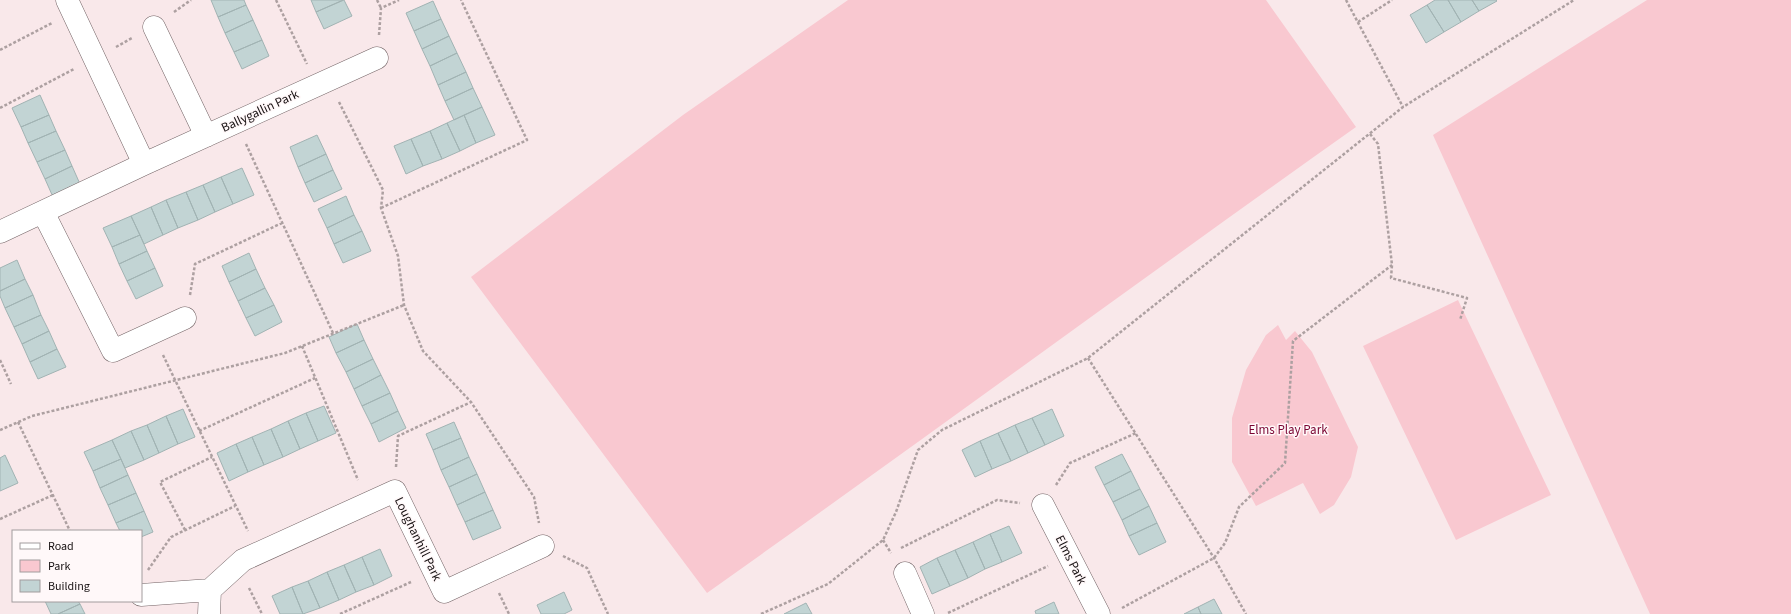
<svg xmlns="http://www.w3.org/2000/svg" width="1791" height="614" font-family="'Source Sans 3',sans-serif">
<rect width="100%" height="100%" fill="#f9e8ea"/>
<path fill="#f9c8d0" d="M 848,0 L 1266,0 L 1356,127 C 1139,281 924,439 707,593 L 471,277 L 683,115 Z
M 1647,0 L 1791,0 L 1791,614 L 1650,614 L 1433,135 Z
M 1458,300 L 1551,495 L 1456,540 L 1363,346 Z
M 1278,325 L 1286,340 L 1295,331 L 1312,352 L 1358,447 L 1351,477 L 1334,505 L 1320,514 L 1303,483 L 1256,506 L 1232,462 L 1232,418 L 1246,370 L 1266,335 Z"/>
<path fill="#c2d4d4" stroke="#a1b3b3" d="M 211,0 L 244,0 L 246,5 L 218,17 Z
M 311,0 L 343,0 L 316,12 Z
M 344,0 L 352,16 L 324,29 L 316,12 Z
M 1435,0 L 1448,0 L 1461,22 L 1444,32 L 1427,5 Z
M 1448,0 L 1472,0 L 1479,11 L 1461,22 Z
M 1472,0 L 1496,0 L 1497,1 L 1479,11 Z
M 433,1 L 441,19 L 414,31 L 406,13 Z
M 246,5 L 253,20 L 225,33 L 218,17 Z
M 1427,5 L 1444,32 L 1426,43 L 1410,15 Z
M 441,19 L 449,36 L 422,49 L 414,31 Z
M 253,20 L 262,40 L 234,52 L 225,33 Z
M 449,36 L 457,53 L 430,66 L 422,49 Z
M 262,40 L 269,56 L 242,69 L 234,52 Z
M 457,53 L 466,72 L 438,85 L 430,66 Z
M 466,72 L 473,88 L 445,101 L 438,85 Z
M 473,88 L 482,107 L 454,120 L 445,101 Z
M 40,95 L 49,115 L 21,127 L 12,108 Z
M 482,107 L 495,135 L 476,143 L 464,115 Z
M 49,115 L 56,131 L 28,143 L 21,127 Z
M 464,115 L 476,143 L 460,151 L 447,123 Z
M 447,123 L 460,151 L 442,159 L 430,131 Z
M 56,131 L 65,150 L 37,162 L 28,143 Z
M 430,131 L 442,159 L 423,166 L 411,139 Z
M 317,135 L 326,154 L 298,167 L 290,147 Z
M 411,139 L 423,166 L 406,174 L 394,146 Z
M 65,150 L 72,166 L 45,179 L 37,162 Z
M 326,154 L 333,170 L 305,183 L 298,167 Z
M 72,166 L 80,184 L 53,197 L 45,179 Z
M 242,168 L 254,195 L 233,204 L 221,177 Z
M 333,170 L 342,189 L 314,202 L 305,183 Z
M 221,177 L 233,204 L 215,212 L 203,185 Z
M 203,185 L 215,212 L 198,220 L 186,192 Z
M 186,192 L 198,220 L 178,228 L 166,200 Z
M 346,196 L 354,215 L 327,228 L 318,209 Z
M 166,200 L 178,228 L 163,235 L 151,207 Z
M 151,207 L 163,235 L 144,244 L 131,216 Z
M 354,215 L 362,231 L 334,244 L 327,228 Z
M 131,216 L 140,235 L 112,247 L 103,228 Z
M 362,231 L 371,251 L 343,263 L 334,244 Z
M 140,235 L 147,251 L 119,264 L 112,247 Z
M 147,251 L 155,268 L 127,281 L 119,264 Z
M 249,253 L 256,269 L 229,282 L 222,266 Z
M 17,260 L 25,279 L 0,291 L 0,268 Z
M 155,268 L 163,286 L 136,299 L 127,281 Z
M 256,269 L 265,288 L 238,301 L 229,282 Z
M 25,279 L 33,295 L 5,308 L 0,296 L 0,291 Z
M 265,288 L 274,305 L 246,318 L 238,301 Z
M 33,295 L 41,315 L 14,327 L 5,308 Z
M 274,305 L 282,322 L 255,336 L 246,318 Z
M 41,315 L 49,331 L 22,344 L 14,327 Z
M 357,324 L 364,340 L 336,353 L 329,337 Z
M 49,331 L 57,349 L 30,362 L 22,344 Z
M 364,340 L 373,359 L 346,372 L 336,353 Z
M 57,349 L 66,367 L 38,379 L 30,362 Z
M 373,359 L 381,375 L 354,389 L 346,372 Z
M 381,375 L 390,393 L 362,406 L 354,389 Z
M 390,393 L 398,411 L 371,424 L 362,406 Z
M 324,406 L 336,433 L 318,441 L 306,413 Z
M 183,409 L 195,437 L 178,444 L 166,416 Z
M 1052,409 L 1064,436 L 1045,445 L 1032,418 Z
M 398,411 L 406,428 L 379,442 L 371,424 Z
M 306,413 L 318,441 L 300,449 L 288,421 Z
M 166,416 L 178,444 L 159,453 L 147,425 Z
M 1032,418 L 1045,445 L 1028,453 L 1015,425 Z
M 288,421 L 300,449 L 283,457 L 271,429 Z
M 454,422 L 461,438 L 433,450 L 426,434 Z
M 147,425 L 159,453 L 144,460 L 131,431 Z
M 1015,425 L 1028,453 L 1011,461 L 998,433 Z
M 271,429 L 283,457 L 264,465 L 252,437 Z
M 131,431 L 144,460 L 125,468 L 112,440 Z
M 998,433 L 1011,461 L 992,469 L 980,441 Z
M 252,437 L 264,465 L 248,472 L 236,444 Z
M 461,438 L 469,457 L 441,470 L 433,450 Z
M 112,440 L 121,459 L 93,471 L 84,452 Z
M 980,441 L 992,469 L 975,477 L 962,450 Z
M 236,444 L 248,472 L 229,481 L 217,453 Z
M 1122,454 L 1131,471 L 1104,485 L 1095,467 Z
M 5,455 L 18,483 L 0,491 L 0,458 Z
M 469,457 L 477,474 L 449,487 L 441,470 Z
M 121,459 L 128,475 L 100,488 L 93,471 Z
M 1131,471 L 1140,489 L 1113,502 L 1104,485 Z
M 477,474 L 485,492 L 457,505 L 449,487 Z
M 128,475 L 136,493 L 108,505 L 100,488 Z
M 1140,489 L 1149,506 L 1122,520 L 1113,502 Z
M 485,492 L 493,510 L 465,522 L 457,505 Z
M 136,493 L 144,511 L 116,523 L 108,505 Z
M 1149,506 L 1157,523 L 1129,536 L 1122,520 Z
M 493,510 L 501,528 L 473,540 L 465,522 Z
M 144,511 L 153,532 L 141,537 L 141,531 L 120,531 L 116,523 Z
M 1157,523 L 1166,542 L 1139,555 L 1129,536 Z
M 1009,526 L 1022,553 L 1002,562 L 990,534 Z
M 990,534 L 1002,562 L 985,569 L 973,542 Z
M 973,542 L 985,569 L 968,578 L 955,550 Z
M 380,549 L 392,576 L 374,585 L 362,557 Z
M 955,550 L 968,578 L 950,586 L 937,558 Z
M 362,557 L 374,585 L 356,592 L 344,565 Z
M 937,558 L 950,586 L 932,594 L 920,567 Z
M 344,565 L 356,592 L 339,600 L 327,572 Z
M 327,572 L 339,600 L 320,608 L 308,581 Z
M 308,581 L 320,608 L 303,614 L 292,587 Z
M 292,587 L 303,614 L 280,614 L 272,596 Z
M 564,592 L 572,610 L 564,614 L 541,614 L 537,605 Z
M 1214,599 L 1222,614 L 1201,614 L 1198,607 Z
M 45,601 L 78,601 L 80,604 L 58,614 L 51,614 Z
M 1054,602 L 1059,614 L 1036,614 L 1035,611 Z
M 806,603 L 812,614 L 784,614 Z
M 80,604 L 85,614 L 58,614 Z
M 1198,607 L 1201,614 L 1184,614 Z"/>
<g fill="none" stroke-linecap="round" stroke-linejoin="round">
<g stroke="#736466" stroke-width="23">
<path id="minor" d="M 67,0 L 144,164
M 154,27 L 206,136
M 43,212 L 113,351 L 185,318
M 0,232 L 144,164 L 377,58
M 1043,505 L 1099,614
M 905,573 L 923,614
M 141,595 L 210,590 L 243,560 L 395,491 L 444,592 L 543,546
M 209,614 L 210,590"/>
</g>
<path stroke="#ada0a1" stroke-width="2.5" stroke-dasharray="3 2" stroke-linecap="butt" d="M 276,0 L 307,64
M 377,0 L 381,8
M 1346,0 L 1403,107
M 174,12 L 191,0
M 1358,22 L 1392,0
M 379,35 L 381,8 L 399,0
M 116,47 L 132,38
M 0,50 L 52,23
M 339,102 L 383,190 L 381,208 L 398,256 L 404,305 L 423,351 L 471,402 L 534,497 L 539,523
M 0,108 L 74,69
M 1370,134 L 1378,144 L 1392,265 L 1391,278 L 1467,298 L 1460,320
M 246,144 L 333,333
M 381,208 L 527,140 L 461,0
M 190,295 L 195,264 L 282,223
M 302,346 L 358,480
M 163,355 L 248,531
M 1088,358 L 1214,558 L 1246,614
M 0,360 L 11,384
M 18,422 L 70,531
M 0,430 L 32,416 L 285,353 L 404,305
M 199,431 L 315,378
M 396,467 L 398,436 L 471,402
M 1056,485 L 1070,463 L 1136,433
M 0,519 L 53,495
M 185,530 L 160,482 L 212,457
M 883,540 L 891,553
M 901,548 L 997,500 L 1020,503
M 563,556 L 587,568 L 608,614
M 148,570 L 171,537 L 235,506
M 249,588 L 262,614
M 499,593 L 509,614
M 1122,608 L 1214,558 L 1225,543 L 1239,507 L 1285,463 L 1293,341 L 1392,265
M 948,613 L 1048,566
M 340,614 L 411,582
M 761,614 L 828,584 L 883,540 L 896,512 L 918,450 L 942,430 L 1088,358 L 1403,107 L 1574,0"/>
<use href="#minor" stroke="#fff" stroke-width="22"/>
</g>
<g text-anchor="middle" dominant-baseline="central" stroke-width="3" stroke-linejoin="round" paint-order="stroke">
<g font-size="13" fill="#171112" stroke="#fff8f9">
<text transform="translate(260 111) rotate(-25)">Ballygallin Park</text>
<text transform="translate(418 539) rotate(64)">Loughanhill Park</text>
<text transform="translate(1071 560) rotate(63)">Elms Park</text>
</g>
<g font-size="13" fill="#7a0432" stroke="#fff8f9">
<text x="1288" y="430">Elms Play Park</text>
</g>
</g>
<rect x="12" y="530" width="130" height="72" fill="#fff8f9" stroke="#a29c9d"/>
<rect x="20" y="543" width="20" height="6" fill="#ffffff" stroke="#a29c9d"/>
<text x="48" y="550" font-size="12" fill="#171112">Road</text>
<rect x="20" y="560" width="20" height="12" fill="#f9c8d0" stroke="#a29c9d"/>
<text x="48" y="570" font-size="12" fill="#171112">Park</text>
<rect x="20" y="580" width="20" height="12" fill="#c2d4d4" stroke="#a29c9d"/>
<text x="48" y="590" font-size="12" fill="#171112">Building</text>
</svg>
